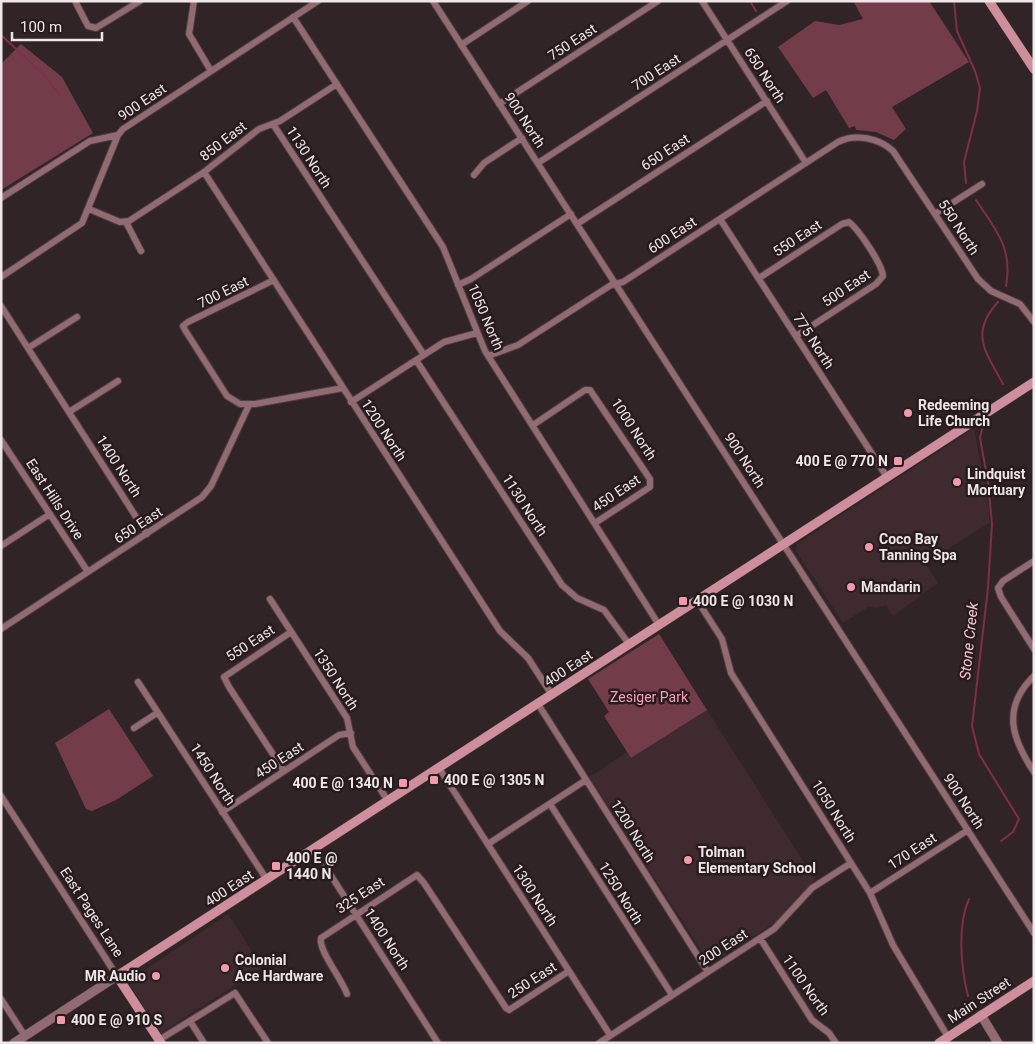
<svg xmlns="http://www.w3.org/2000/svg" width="1035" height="1044" font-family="Roboto,sans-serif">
<rect width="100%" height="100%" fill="#312426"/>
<path fill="#3f2b2f" d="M 974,428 L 989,508 L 989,523 L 925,563 L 938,583 L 893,616 L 886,605 L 878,608 L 868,607 L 843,623 L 796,551 L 797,544 Z
M 707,710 L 815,880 L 777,921 L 710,964 L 589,777 L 627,752 L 631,758 Z
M 228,914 L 261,966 L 257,971 L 161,1033 L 129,984 L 134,977 Z"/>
<path fill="#723d49" d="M 853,1 L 929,1 L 969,62 L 892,107 L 906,129 L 894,140 L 876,132 L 856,130 L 855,126 L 849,128 L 826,90 L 813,98 L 778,47 L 815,21 L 839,25 L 863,19 Z
M 21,44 L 62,77 L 93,133 L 1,190 L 1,64 Z
M 659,634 L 707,710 L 631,758 L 604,716 L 609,712 L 588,679 Z
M 109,709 L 153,776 L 116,800 L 92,811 L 86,809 L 55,743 Z"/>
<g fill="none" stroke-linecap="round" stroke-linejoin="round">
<path stroke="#812f46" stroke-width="2" d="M 750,1 L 756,11
M 954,1 L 957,31 L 975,71 L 980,88 L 977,111 L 964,162 L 966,183
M 1,35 L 45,76 L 59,94
M 976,200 C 996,230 1013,248 1006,286
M 998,302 C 969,334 986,352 1003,384
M 983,425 L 980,438 L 988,482 L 992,524 L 988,588 L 972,726 L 979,754 L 1019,819 L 1013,832 L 1001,841
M 968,996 C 961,969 957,926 969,899"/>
<g stroke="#4c3f41" stroke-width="8">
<path id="minor" d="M 194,1 L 189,34 L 211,71
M 433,1 L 1034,933
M 702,1 L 806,163
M 76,3 L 88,26 L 96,28 L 140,1
M 293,17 L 443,247 L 485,351 L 659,625
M 461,45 L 528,1
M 499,104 L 658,1
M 273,124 L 424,355
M 538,163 L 787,1
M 204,172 L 500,631 L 528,658 L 552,695
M 474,175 L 484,163 L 522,138
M 1,198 L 90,141 L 118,135
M 89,209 L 120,222 L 129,221 L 204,172 L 259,129 L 280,121 L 337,84
M 935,214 L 982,184
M 720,219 L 887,477
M 126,222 L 141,251
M 577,224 L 767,101
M 1,277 L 82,223 L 118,135 L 123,129 L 318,1
M 759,278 L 842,224 L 849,222 C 859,230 882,264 883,276 L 876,284 L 796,336
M 274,280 L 188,322 L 183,326 L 185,330 L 227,396 L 240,404 L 255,404 L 343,388
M 458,285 L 471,279 L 571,214
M 1,306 L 147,534
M 28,348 L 77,317
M 488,356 L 518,345 L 611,285 L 623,282 L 838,142 C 855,133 879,138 893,151 L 978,279 L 991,291 L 1020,304 L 1034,322
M 416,360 L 562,585 L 577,598 L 604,610 L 629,644
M 351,402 L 444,342 L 477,333
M 69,412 L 118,381
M 533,425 L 585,390 L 590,390 L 650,479 L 650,487 L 595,523
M 1,440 L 88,572
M 1,546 L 50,514
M 1034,561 L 1003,581 L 998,588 L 1001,597 L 1034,649
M 270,599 L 347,718 L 353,747 L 388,801
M 697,600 L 722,639 L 731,673 L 870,893 L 893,945 L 948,1037
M 1,629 L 202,497 L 211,486 L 249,405
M 1034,676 C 1001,708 1012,739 1034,772
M 138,682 L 267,880
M 538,704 L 708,972
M 134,728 L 157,713
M 439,768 L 610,1035
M 284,771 L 229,687 L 224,677 L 291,632
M 1,796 L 117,976
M 550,804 L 672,995
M 222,812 L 339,735 L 351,733
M 488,844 L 586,780
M 314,849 L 438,1043
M 870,893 L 968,830
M 760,938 L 812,1020 L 829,1033 L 836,1043
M 347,994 C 342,979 318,950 321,938 L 417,875 L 424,883 L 506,1008 L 509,1010 L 569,971
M 1,999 L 25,1036
M 190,1021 L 204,1043
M 159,1040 L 235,993 L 268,1043
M 599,1043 L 774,929 L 812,888 L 851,863"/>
</g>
<g stroke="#4c3f41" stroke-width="10">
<path id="tertiary" d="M 981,1015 L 998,1043
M 14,1043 L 117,976"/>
</g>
<g stroke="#4c3f41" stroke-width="10">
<path id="secondary" d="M 989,1 L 1034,69
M 161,1043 L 117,976 L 1034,382
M 939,1043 L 1034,981"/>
</g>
<use href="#minor" stroke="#916a72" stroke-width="6"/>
<use href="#tertiary" stroke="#916a72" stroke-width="9"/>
<use href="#secondary" stroke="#ce8e9b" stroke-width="9"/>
</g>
<g fill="#f29aad" stroke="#271b1d" stroke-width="2">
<circle cx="908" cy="413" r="5"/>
<rect x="893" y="456" width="10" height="10" rx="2.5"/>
<circle cx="957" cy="482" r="5"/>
<circle cx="869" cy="547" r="5"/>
<circle cx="851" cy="587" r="5"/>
<rect x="678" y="596" width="10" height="10" rx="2.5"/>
<rect x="429" y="775" width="10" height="10" rx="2.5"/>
<rect x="398" y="778" width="10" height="10" rx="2.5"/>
<circle cx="688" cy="860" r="5"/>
<rect x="271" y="861" width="10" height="10" rx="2.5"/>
<circle cx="225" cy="968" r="5"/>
<circle cx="156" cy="976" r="5"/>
<rect x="56" y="1015" width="10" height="10" rx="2.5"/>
</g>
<g text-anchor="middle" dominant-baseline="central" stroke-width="5" stroke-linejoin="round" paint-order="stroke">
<g font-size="14" fill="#efe6e7" stroke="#271b1d">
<text transform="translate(572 42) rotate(-33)">750 East</text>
<text transform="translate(656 72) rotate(-33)">700 East</text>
<text transform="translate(765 75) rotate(57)">650 North</text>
<text transform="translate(142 102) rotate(-34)">900 East</text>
<text transform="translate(525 120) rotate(57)">900 North</text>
<text transform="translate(223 141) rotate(-38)">850 East</text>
<text transform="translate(665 152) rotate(-33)">650 East</text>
<text transform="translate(309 157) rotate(57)">1130 North</text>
<text transform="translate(959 227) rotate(57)">550 North</text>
<text transform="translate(672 235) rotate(-33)">600 East</text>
<text transform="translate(797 238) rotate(-33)">550 East</text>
<text transform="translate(846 288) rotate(-34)">500 East</text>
<text transform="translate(223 292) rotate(-26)">700 East</text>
<text transform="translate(486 317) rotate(67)">1050 North</text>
<text transform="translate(814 341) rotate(57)">775 North</text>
<text transform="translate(634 429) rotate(57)">1000 North</text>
<text transform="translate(384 430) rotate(57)">1200 North</text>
<text transform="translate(745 460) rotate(57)">900 North</text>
<text transform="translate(119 466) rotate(57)">1400 North</text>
<text transform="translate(616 493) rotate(-34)">450 East</text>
<text transform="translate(55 499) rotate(57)">East Hills Drive</text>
<text transform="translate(525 505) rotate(57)">1130 North</text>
<text transform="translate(138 525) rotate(-33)">650 East</text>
<text transform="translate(250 643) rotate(-33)">550 East</text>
<text transform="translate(568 668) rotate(-33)">400 East</text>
<text transform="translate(336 679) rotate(57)">1350 North</text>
<text transform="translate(279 760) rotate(-33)">450 East</text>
<text transform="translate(213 774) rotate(57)">1450 North</text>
<text transform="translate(964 801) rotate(57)">900 North</text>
<text transform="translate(834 811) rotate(58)">1050 North</text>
<text transform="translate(633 831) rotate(58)">1200 North</text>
<text transform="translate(912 851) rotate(-33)">170 East</text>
<text transform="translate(229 888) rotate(-33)">400 East</text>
<text transform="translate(621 893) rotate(58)">1250 North</text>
<text transform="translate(360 895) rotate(-33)">325 East</text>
<text transform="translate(535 895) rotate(57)">1300 North</text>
<text transform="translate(92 912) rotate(57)">East Pages Lane</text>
<text transform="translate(387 939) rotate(57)">1400 North</text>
<text transform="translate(723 947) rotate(-33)">200 East</text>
<text transform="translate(532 980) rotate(-33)">250 East</text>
<text transform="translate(806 985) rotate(55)">1100 North</text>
<text transform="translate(979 1000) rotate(-33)">Main Street</text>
</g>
<g font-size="14" font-weight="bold" fill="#efe6e7" stroke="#271b1d" text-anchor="start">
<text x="918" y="405">Redeeming<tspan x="918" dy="16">Life Church</tspan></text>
<text x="888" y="461" text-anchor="end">400 E @ 770 N</text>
<text x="967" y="474">Lindquist<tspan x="967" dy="16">Mortuary</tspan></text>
<text x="879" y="539">Coco Bay<tspan x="879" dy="16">Tanning Spa</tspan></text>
<text x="861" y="587">Mandarin</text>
<text x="693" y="601">400 E @ 1030 N</text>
<text x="444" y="780">400 E @ 1305 N</text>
<text x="393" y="783" text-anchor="end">400 E @ 1340 N</text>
<text x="698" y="852">Tolman<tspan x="698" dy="16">Elementary School</tspan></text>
<text x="286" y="858">400 E @<tspan x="286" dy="16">1440 N</tspan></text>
<text x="235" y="960">Colonial<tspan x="235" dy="16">Ace Hardware</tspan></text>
<text x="146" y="976" text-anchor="end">MR Audio</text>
<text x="71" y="1020">400 E @ 910 S</text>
</g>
<g font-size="14" fill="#ff9fb4" stroke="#271b1d">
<text x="649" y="697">Zesiger Park</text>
</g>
<g font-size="15" font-style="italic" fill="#f7c5ce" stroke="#271b1d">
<text transform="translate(969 641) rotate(-84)">Stone Creek</text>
</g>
</g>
<rect width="1035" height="1044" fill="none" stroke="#efe6e7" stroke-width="5"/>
<path d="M12 32v8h90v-8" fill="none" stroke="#efe6e7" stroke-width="2.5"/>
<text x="20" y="32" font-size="15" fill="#efe6e7" stroke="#271b1d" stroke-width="4" paint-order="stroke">100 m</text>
</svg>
